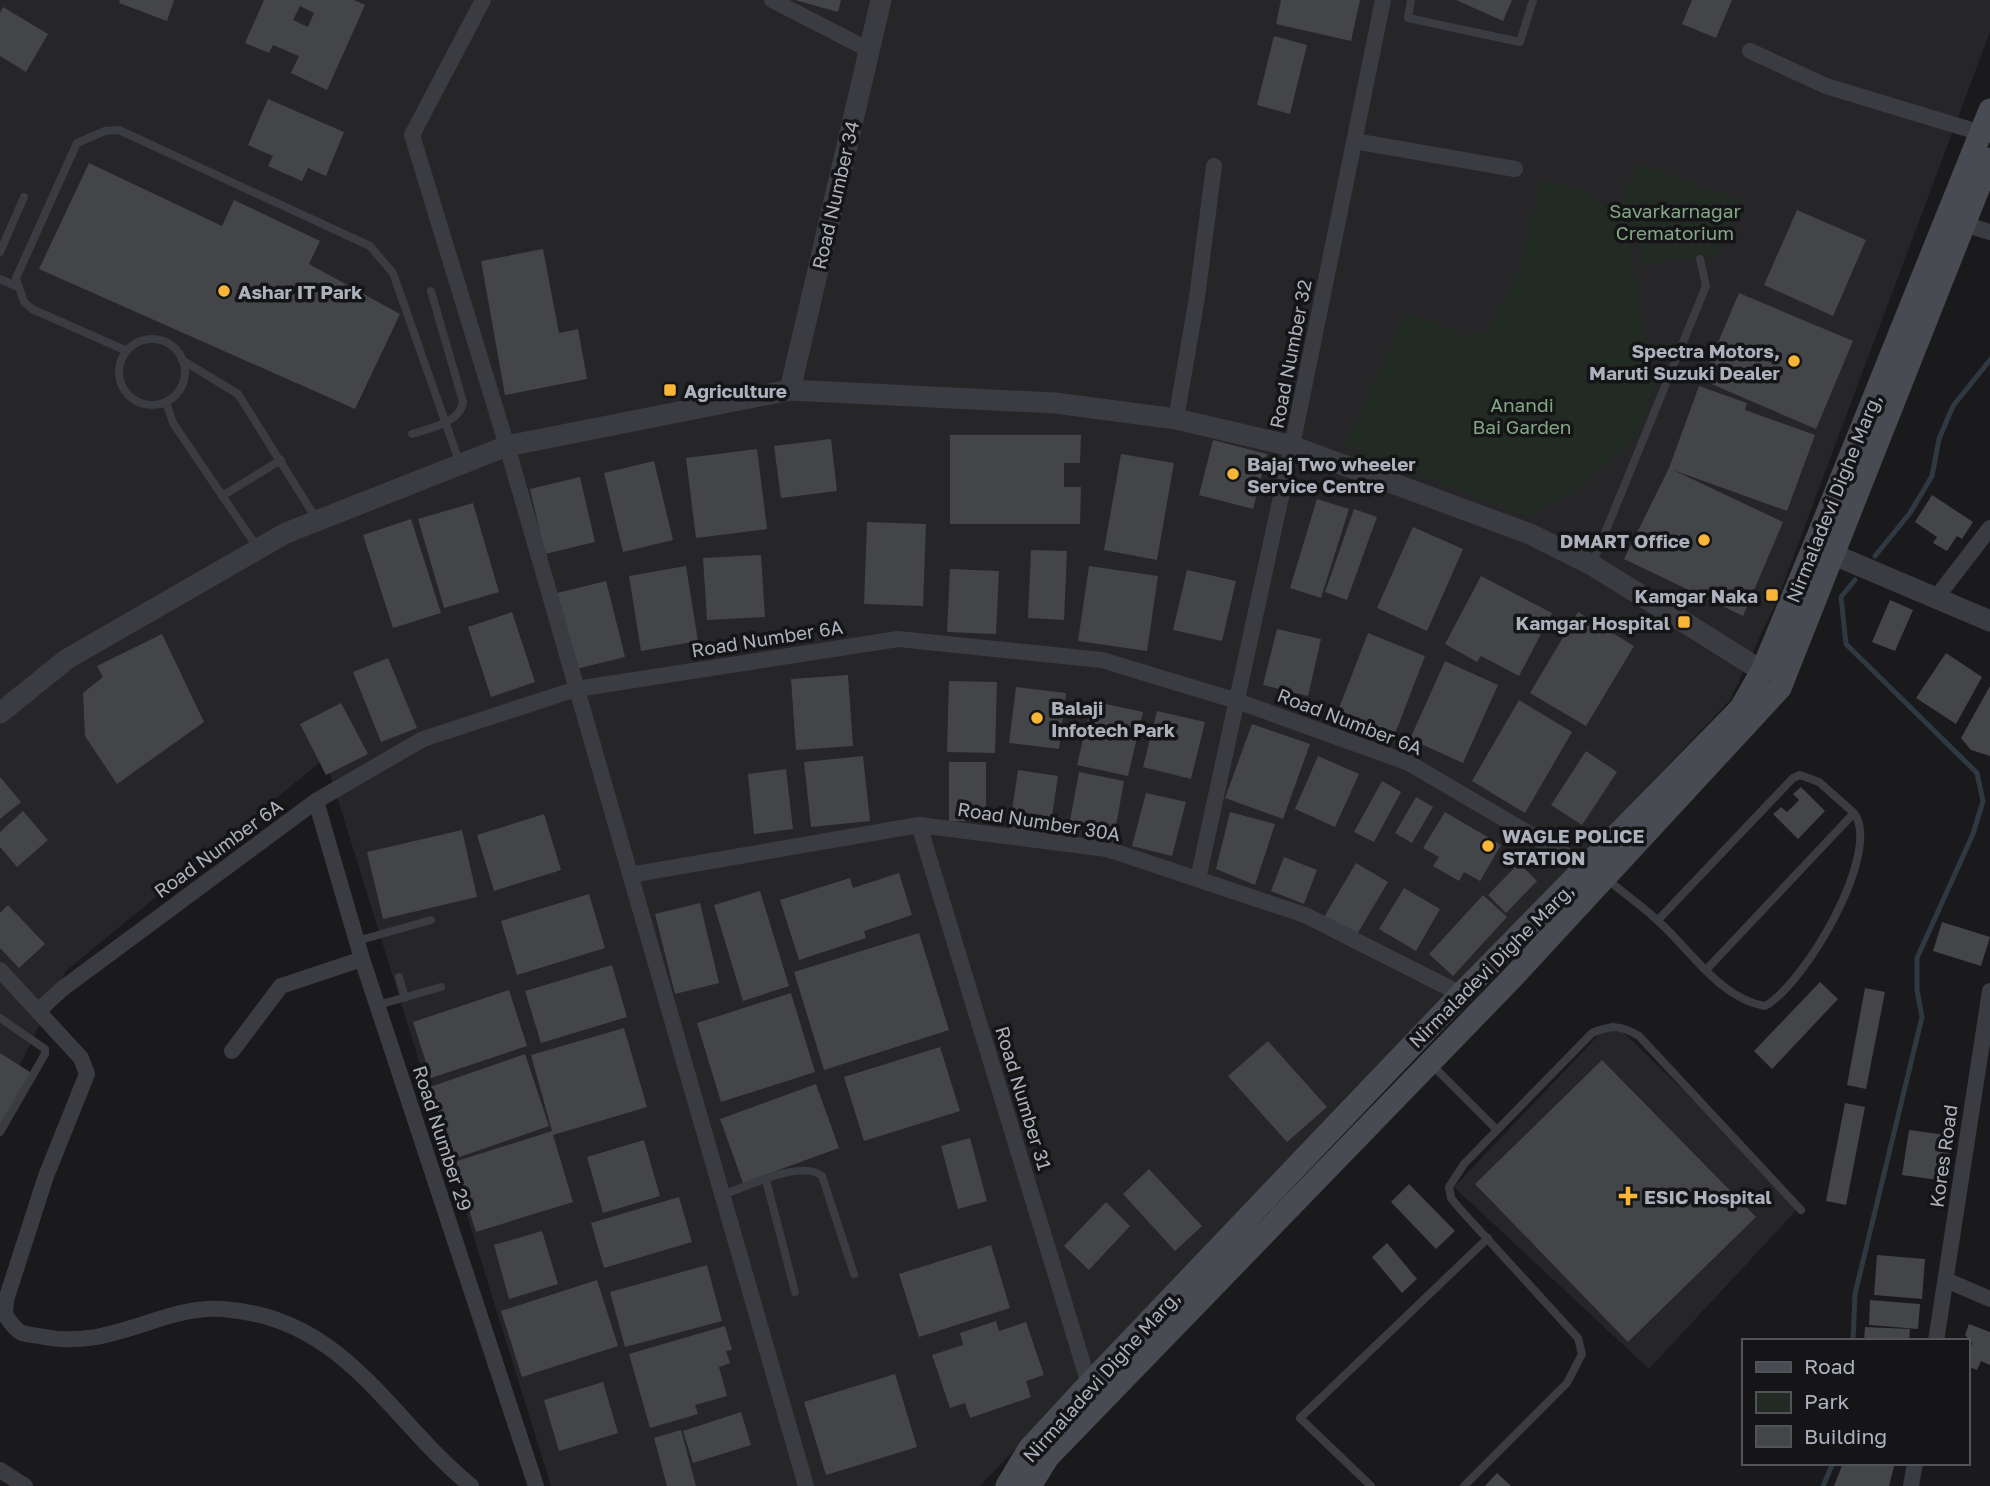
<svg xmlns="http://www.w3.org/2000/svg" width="1990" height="1486" font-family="'Golos Text',sans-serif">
<rect width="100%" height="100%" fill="#1a1a1c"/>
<path fill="#262629" d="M 0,0 L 1990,0 L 1990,32 L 1776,603 L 1730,700 L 980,1486 L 551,1486 L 325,758 L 66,971 L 0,1105 Z
M 1612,1021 L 1801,1205 L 1649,1369 L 1454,1187 Z"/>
<path fill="#212b23" d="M 1639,164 L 1740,200 L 1718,256 L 1643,264 L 1632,215 L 1619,204 Z
M 1541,181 L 1582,189 L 1623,220 L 1640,297 L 1645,344 L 1656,380 L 1638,436 L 1584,484 L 1530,518 L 1345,446 L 1407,311 L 1467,338 L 1488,330 L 1519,271 Z"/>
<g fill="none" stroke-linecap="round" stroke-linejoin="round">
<path stroke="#2f3941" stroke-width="5" d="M 1875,556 L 1910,513 L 1932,476 L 1939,439 L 1953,406 L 1990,360
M 1853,1341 L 1855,1294 L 1922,1017 L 1917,990 L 1917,958 L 1973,834 L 1983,801 L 1977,773 L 1846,644 L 1841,597 L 1855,580
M 1823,1486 L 1833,1463"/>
</g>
<path fill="#444549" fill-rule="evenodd" d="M 120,0 L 174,0 L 167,21 L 119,3 Z
M 264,0 L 354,0 L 365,5 L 327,90 L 291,73 L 299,56 L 273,45 L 269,53 L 245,43 ZM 300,6 L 314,13 L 308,27 L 293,20 Z
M 795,0 L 841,0 L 838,12 Z
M 1281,0 L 1360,0 L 1351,41 L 1276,24 Z
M 1456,0 L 1512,0 L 1503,21 Z
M 1692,0 L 1732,0 L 1716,38 L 1682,24 Z
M 3,7 L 48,34 L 26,72 L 0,56 L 0,13 Z
M 1274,36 L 1307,45 L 1290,114 L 1257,105 Z
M 268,99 L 344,132 L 326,176 L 308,168 L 302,181 L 268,166 L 273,156 L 248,145 Z
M 89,163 L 222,226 L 234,200 L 320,241 L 309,264 L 400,314 L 355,409 L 39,269 Z
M 1797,210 L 1866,240 L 1833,316 L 1764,285 Z
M 543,249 L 559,333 L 578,329 L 587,379 L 505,395 L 481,261 Z
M 1739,293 L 1853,341 L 1816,429 L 1702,380 Z
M 1699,386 L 1747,403 L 1745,410 L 1815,435 L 1787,511 L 1673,470 L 1783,522 L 1743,616 L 1624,559 L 1669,468 Z
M 950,435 L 1081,435 L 1080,463 L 1064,463 L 1064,487 L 1081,487 L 1080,524 L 950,524 Z
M 831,439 L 837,491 L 781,498 L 774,446 Z
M 1213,440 L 1267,454 L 1253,509 L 1199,495 Z
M 757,449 L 767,529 L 696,538 L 686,458 Z
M 1121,454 L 1174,463 L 1157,560 L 1104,550 Z
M 654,461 L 673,540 L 623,552 L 604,473 Z
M 580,477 L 595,542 L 545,554 L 530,489 Z
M 1932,495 L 1973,522 L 1962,539 L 1957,536 L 1947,551 L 1933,543 L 1937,537 L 1915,522 Z
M 1317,499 L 1349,509 L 1321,598 L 1290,588 Z
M 473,503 L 499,592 L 444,608 L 418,519 Z
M 1354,509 L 1377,517 L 1347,600 L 1325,592 Z
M 411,519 L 441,613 L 393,628 L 363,535 Z
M 867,522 L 926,524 L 923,606 L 864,604 Z
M 1413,527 L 1463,549 L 1427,631 L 1377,608 Z
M 1031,550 L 1067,551 L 1064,620 L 1028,618 Z
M 761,555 L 765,617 L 707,620 L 703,558 Z
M 686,566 L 698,641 L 641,651 L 629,576 Z
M 1089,566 L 1158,576 L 1147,651 L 1078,641 Z
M 950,569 L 999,571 L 996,634 L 947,632 Z
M 1187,570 L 1236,581 L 1222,641 L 1173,630 Z
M 1481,576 L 1552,613 L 1519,676 L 1481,656 L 1477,662 L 1445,644 Z
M 606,581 L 625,657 L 576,669 L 557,593 Z
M 1890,600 L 1913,610 L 1895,651 L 1872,642 Z
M 512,612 L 535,682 L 491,697 L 468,627 Z
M 1578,612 L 1634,646 L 1586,726 L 1530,693 Z
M 1277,629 L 1321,639 L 1308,696 L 1263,685 Z
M 1368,633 L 1425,656 L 1393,739 L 1336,716 Z
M 162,634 L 204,722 L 117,784 L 85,736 L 83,693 L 103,677 L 97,666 Z
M 1946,653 L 1982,677 L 1956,724 L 1916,698 Z
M 388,658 L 417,728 L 381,742 L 353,672 Z
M 1445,661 L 1498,685 L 1463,763 L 1410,739 Z
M 848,675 L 853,746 L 796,750 L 791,679 Z
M 949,681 L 997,682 L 995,753 L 947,752 Z
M 1990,686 L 1990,756 L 1971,750 L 1961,738 Z
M 1016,687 L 1066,693 L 1059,749 L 1009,743 Z
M 1519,700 L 1572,732 L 1525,813 L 1472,781 Z
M 1092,701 L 1143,712 L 1128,776 L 1077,765 Z
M 341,703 L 368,754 L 326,775 L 300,724 Z
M 1157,711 L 1205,722 L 1191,779 L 1143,767 Z
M 1252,724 L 1310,744 L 1283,819 L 1225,798 Z
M 1586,751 L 1617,772 L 1582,825 L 1551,805 Z
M 863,756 L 870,821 L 811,827 L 804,762 Z
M 1318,756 L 1359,774 L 1335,827 L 1295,809 Z
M 949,762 L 986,762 L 986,821 L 949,821 Z
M 786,769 L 793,829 L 754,834 L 748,774 Z
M 1018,770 L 1058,776 L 1049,836 L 1009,830 Z
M 1079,772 L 1124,781 L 1113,842 L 1100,840 L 1101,832 L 1069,826 Z
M 0,777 L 21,802 L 0,819 Z
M 1382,781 L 1401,792 L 1374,842 L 1354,832 Z
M 1801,787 L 1825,811 L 1798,839 L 1773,814 L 1781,807 L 1787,812 L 1799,800 L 1793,794 Z
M 1146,793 L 1186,802 L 1172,856 L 1132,846 Z
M 1416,797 L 1433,807 L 1412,843 L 1395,833 Z
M 23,811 L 48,840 L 17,867 L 0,847 L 0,832 Z
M 1230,812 L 1275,824 L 1255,885 L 1216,869 Z
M 1445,812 L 1501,845 L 1480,881 L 1464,872 L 1459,881 L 1433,866 L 1439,857 L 1423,848 Z
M 544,814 L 561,870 L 494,891 L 477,835 Z
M 462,830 L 477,897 L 383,919 L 367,852 Z
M 1284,857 L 1317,870 L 1304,904 L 1271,891 Z
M 1356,863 L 1388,882 L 1356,936 L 1324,917 Z
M 1519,863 L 1537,881 L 1506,913 L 1488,895 Z
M 899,873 L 912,915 L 864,931 L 866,938 L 799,960 L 780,900 L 850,878 L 853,888 Z
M 1404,888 L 1440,909 L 1416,951 L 1379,929 Z
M 760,891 L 789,986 L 743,1001 L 714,905 Z
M 589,894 L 605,948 L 517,975 L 501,921 Z
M 1483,895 L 1507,917 L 1453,976 L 1429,954 Z
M 700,903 L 719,983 L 675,994 L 655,914 Z
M 8,905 L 45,944 L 19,968 L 0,948 L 0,913 Z
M 1942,922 L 1990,937 L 1981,966 L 1933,951 Z
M 919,933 L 949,1030 L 824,1070 L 794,972 Z
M 612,965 L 627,1017 L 541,1043 L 525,991 Z
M 1820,982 L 1838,999 L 1772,1069 L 1754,1051 Z
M 1865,988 L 1885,992 L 1866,1089 L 1847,1085 Z
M 509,990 L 527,1046 L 431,1078 L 413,1022 Z
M 791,993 L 815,1072 L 721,1102 L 697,1023 Z
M 624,1028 L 647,1107 L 553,1135 L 573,1202 L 476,1232 L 454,1162 L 552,1131 L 531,1055 Z
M 1268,1041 L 1327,1107 L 1287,1142 L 1228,1076 Z
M 940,1047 L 960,1111 L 864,1141 L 844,1077 Z
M 0,1053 L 33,1074 L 0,1125 Z
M 525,1054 L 549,1126 L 454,1159 L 430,1087 Z
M 1602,1060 L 1756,1217 L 1628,1342 L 1475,1184 Z
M 816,1084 L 839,1148 L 743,1183 L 720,1119 Z
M 1845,1103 L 1865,1107 L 1846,1205 L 1826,1201 Z
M 1909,1130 L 1953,1136 L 1946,1181 L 1902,1175 Z
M 970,1138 L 987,1201 L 958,1209 L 941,1146 Z
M 644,1140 L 660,1196 L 603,1213 L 587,1157 Z
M 1149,1169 L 1202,1226 L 1175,1251 L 1123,1194 Z
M 1409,1184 L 1455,1231 L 1436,1249 L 1391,1202 Z
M 679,1197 L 692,1242 L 604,1268 L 591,1223 Z
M 1106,1202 L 1130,1226 L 1089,1270 L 1064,1246 Z
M 542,1231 L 558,1284 L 509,1299 L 494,1245 Z
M 1387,1243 L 1417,1279 L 1402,1293 L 1372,1257 Z
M 991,1245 L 1010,1308 L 919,1337 L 899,1274 Z
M 1877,1255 L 1925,1259 L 1922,1299 L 1874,1295 Z
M 707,1265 L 722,1321 L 625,1347 L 610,1292 Z
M 597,1280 L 618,1346 L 522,1377 L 501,1311 Z
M 1870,1300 L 1920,1304 L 1918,1329 L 1869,1325 Z
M 996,1321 L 999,1331 L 1026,1322 L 1044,1375 L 1026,1381 L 1031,1397 L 970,1418 L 965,1403 L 950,1408 L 932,1355 L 963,1345 L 960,1333 Z
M 1969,1324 L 1990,1332 L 1990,1365 L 1981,1361 L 1977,1370 L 1967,1366 L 1972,1343 L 1965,1335 Z
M 725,1326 L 732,1350 L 726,1351 L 730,1363 L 719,1367 L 727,1396 L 695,1405 L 698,1414 L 650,1428 L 629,1354 Z
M 1865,1327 L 1910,1329 L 1909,1341 L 1864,1341 Z
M 895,1374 L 917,1447 L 826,1475 L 804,1402 Z
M 603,1382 L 618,1433 L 559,1451 L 544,1400 Z
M 741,1412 L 751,1445 L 693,1463 L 683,1431 Z
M 681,1430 L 696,1486 L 667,1486 L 654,1438 Z
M 1843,1463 L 1895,1463 L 1889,1486 L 1834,1486 Z
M 1497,1473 L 1511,1486 L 1485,1486 Z"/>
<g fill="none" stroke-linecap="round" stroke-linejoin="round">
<path stroke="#3b3c41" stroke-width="8" d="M 1411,0 L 1408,18 L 1520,42 L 1533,0
M 0,252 L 24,197
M 0,279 L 18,287
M119 372a33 33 0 1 1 66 0a33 33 0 1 1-66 0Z
M 127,351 L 32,309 L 24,302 L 16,278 L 77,143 L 105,131 L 119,130 L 370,246 L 393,273 L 460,464
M 182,360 L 238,394 L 317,520
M 166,402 L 173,423 L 257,547
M 412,434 C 430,428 460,423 463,402 L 431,291
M 222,496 L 281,460
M 1593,562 L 1706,286 L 1700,259
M 1607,879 C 1623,893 1641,905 1657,920 C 1690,949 1720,999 1765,1006 C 1804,985 1883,852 1854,813 L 1706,970
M 1658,920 L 1793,778 L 1800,775 L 1819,782 L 1854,813
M 357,941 L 431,920
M 399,977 L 405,998
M 378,1005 L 441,987
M 0,1018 L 45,1049 L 45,1054 L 0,1132
M 1432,1065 L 1497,1130
M 766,1180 L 795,1292
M 722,1195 C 746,1187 801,1159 822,1176 L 854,1274
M 1371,1486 L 1300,1418 L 1488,1238
M 1464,1486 L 1567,1383 L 1582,1354 L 1578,1338 L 1460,1209 L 1451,1198 L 1449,1187 L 1464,1164 L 1592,1033 C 1612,1025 1621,1025 1639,1036 L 1801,1210"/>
<path stroke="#3b3c41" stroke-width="16" d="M 483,0 L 412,135 L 507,446 L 806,1486
M 772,0 L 869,50
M 1750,51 L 1826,86 L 1988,135
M 1354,141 L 1515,169
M 1964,224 L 1990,232
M 1176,419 L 1197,297 L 1214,166
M 1936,598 L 1990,528
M 316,801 L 362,959 L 536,1486
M 919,825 L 1089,1384
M 630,875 L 919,825 L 1107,849 L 1305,915 L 1461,994
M 1198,879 L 1292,446 L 1383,0
M 0,970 L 81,1058 L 87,1074 L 46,1176 L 6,1300 L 5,1315 C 9,1320 14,1328 19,1331 C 23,1335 34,1335 39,1336 C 111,1352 160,1305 222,1309 C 345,1317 387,1417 471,1486
M 38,1011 L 62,989 L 316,801 L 423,739 L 576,689 L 898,639 L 1102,660 L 1237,701 L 1409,763 L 1593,871
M 232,1051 L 281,986 L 362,959
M 1946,1280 L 1990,1299
M 1936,1341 L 1990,991
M 0,1470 L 25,1486
M 1911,1486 L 1915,1463"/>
<path stroke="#3b3c41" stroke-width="21" d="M 790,390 L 881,0
M 1818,548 L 1990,621
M 0,713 L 67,659 L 286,533 L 507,446 L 790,390 L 1055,403 L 1176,419 L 1292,446 L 1530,534 L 1592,565 L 1684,622 L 1762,671 L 1780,688"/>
<path stroke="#494b52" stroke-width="23" d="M 1007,1486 L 1029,1449 L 1089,1384 L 1461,994 L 1741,708 L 1762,671 L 1814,546 L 1990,110
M 1030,1486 L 1048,1457 L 1513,977 L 1780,688 L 1990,159"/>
</g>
<g fill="#f8b536" stroke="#151517" stroke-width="2.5">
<circle cx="224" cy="291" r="7"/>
<circle cx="1794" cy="361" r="7"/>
<rect x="663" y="383" width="14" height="14" rx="3.5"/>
<circle cx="1233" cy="474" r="7"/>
<circle cx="1704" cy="540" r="7"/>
<rect x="1765" y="588" width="14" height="14" rx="3.5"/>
<rect x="1677" y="615" width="14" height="14" rx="3.5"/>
<circle cx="1037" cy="718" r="7"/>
<circle cx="1488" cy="846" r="7"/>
<path d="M1624.5 1185.5h7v7h7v7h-7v7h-7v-7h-7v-7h7z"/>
</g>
<g text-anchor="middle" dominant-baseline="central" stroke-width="7" stroke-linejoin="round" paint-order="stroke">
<g font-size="19" fill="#acb1bc" stroke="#151517">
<text transform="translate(835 195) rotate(-77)">Road Number 34</text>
<text transform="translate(1290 354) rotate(-79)">Road Number 32</text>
<text transform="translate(1833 498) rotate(-68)">Nirmaladevi Dighe Marg,</text>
<text transform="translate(767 638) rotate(-9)">Road Number 6A</text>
<text transform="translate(1350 721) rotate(21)">Road Number 6A</text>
<text transform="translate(1039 821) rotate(9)">Road Number 30A</text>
<text transform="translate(218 848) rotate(-36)">Road Number 6A</text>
<text transform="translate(1491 965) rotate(-45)">Nirmaladevi Dighe Marg,</text>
<text transform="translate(1024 1098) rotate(73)">Road Number 31</text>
<text transform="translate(443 1138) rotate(72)">Road Number 29</text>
<text transform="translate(1943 1156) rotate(-82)">Kores Road</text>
<text transform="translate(1101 1376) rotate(-48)">Nirmaladevi Dighe Marg,</text>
</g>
<g font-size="19" fill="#83a785" stroke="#151517">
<text x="1675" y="210">Savarkarnagar<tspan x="1675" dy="22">Crematorium</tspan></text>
<text x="1522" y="404">Anandi<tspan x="1522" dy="22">Bai Garden</tspan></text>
</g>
<g font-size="19" font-weight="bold" fill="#acb1bc" stroke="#151517" text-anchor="start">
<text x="238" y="291">Ashar IT Park</text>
<text x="1780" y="350" text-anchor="end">Spectra Motors,<tspan x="1780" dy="22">Maruti Suzuki Dealer</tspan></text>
<text x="684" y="390">Agriculture</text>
<text x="1247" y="463">Bajaj Two wheeler<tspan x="1247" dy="22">Service Centre</tspan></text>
<text x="1690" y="540" text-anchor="end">DMART Office</text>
<text x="1758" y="595" text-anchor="end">Kamgar Naka</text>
<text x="1670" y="622" text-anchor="end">Kamgar Hospital</text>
<text x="1051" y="707">Balaji<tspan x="1051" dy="22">Infotech Park</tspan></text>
<text x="1502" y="835">WAGLE POLICE<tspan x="1502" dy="22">STATION</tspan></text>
<text x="1644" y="1196">ESIC Hospital</text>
</g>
</g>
<rect x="1742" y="1339" width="228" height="126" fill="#151517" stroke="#515359" stroke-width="2"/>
<rect x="1756" y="1362" width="35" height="10" fill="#494b52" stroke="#515359" stroke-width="2"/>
<text x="1804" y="1374" font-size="21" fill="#acb1bc">Road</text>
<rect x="1756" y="1392" width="35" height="21" fill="#212b23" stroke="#515359" stroke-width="2"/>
<text x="1804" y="1409" font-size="21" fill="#acb1bc">Park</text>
<rect x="1756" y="1426" width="35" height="21" fill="#444549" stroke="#515359" stroke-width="2"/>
<text x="1804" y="1444" font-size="21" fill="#acb1bc">Building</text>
</svg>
